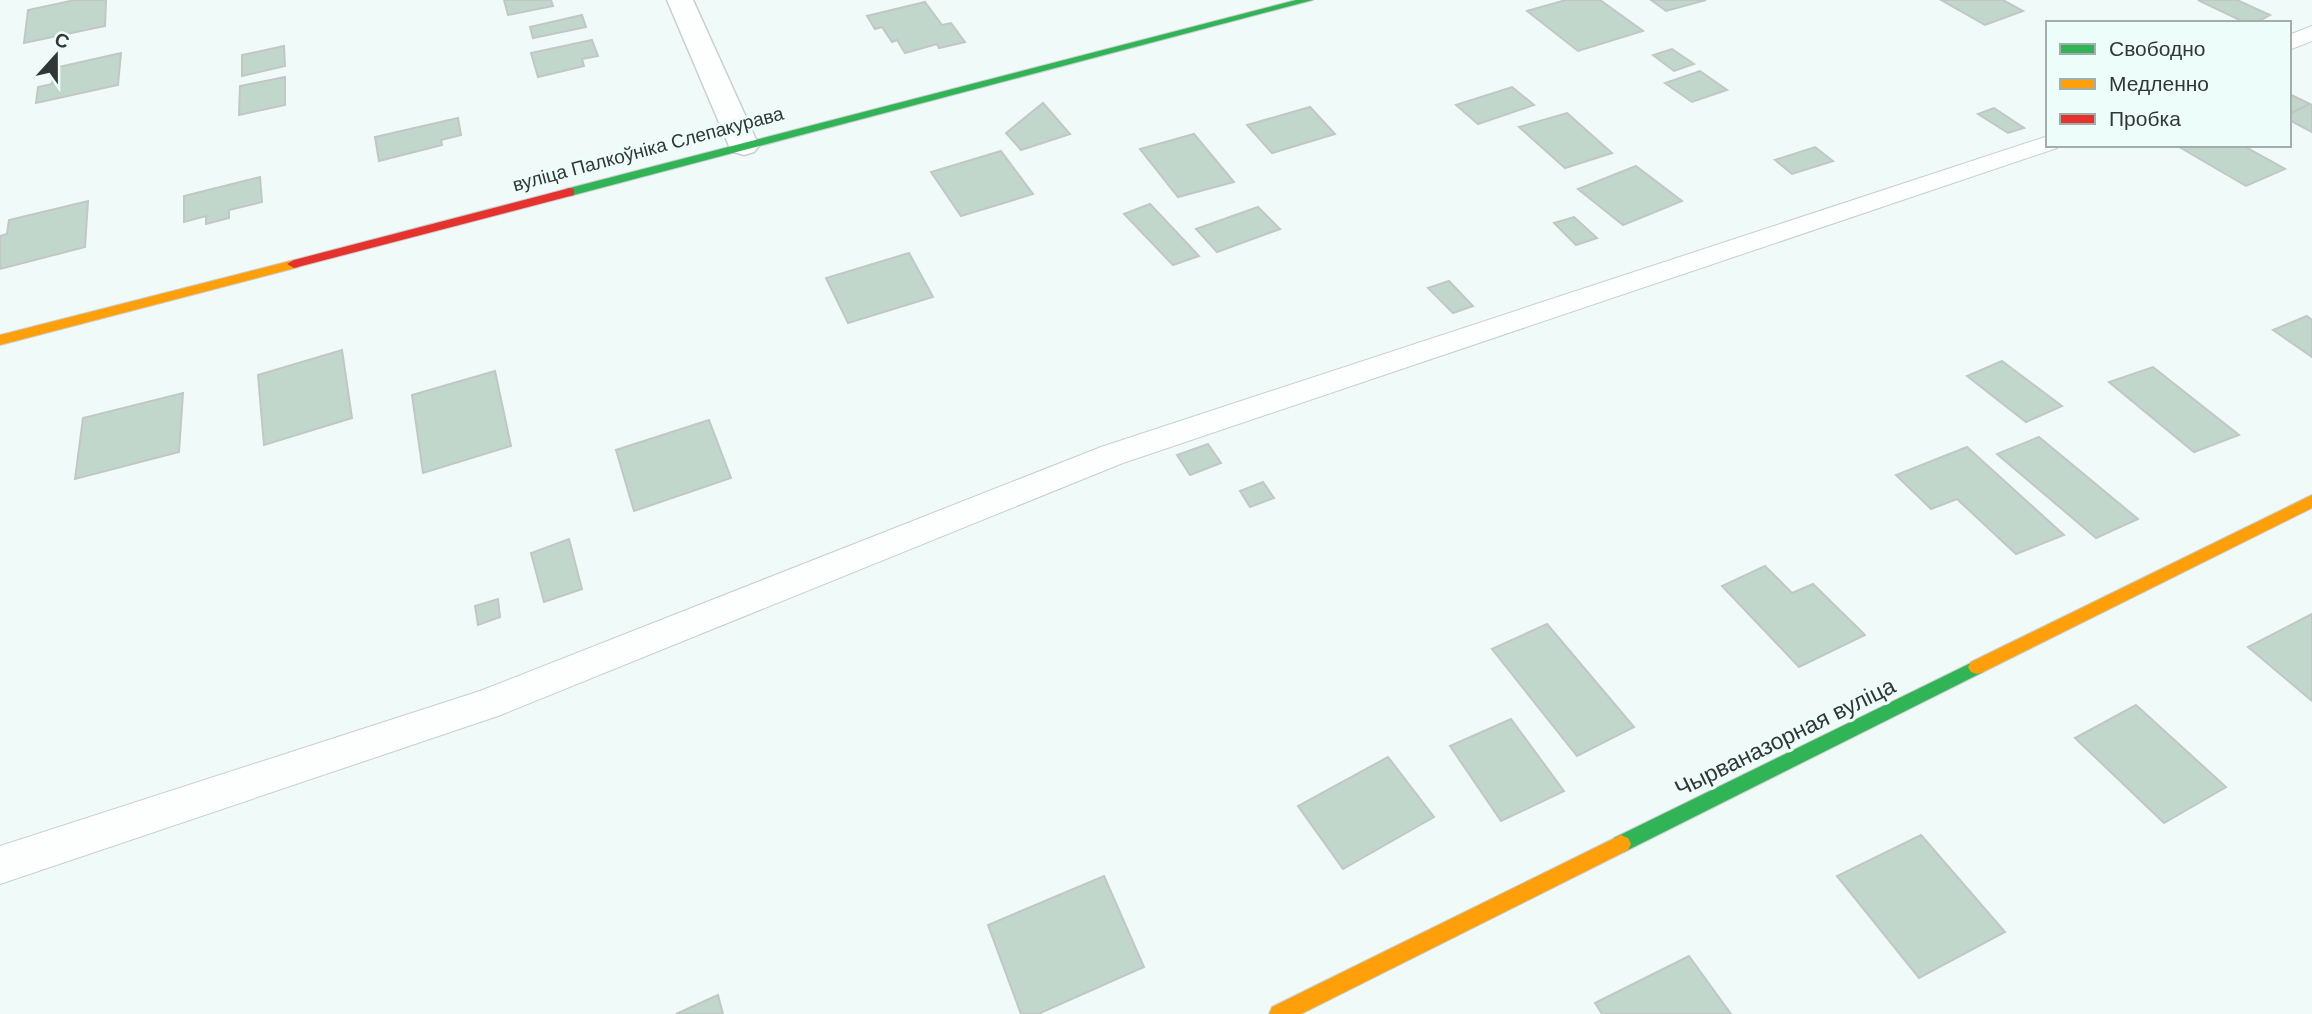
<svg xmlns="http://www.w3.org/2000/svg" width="2312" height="1014" font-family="Helvetica,sans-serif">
<rect width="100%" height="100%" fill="#f0faf8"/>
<path fill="#c2d7cc" stroke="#c1c7c5" stroke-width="2" d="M 75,0 L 106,0 L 105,26 L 24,43 L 28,10 Z
M 504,0 L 551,0 L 553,6 L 508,15 Z
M 1566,0 L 1600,0 L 1643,31 L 1578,51 L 1527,11 Z
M 1651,0 L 1706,0 L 1666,11 Z
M 1941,0 L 2003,0 L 2023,11 L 1985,25 Z
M 2198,0 L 2237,0 L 2270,15 L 2255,23 L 2246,23 Z
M 925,2 L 942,25 L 951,23 L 965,42 L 939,48 L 937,44 L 905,53 L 897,40 L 892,42 L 882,27 L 875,29 L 867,16 Z
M 582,15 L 586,27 L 533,38 L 530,27 Z
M 592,40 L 598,56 L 582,59 L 584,66 L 538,77 L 531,53 Z
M 284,46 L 285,66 L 242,76 L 242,55 Z
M 1672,49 L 1694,64 L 1674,71 L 1653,55 Z
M 121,53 L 118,85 L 36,103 L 38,87 L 52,84 L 54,68 Z
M 1700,71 L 1727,90 L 1692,102 L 1665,83 Z
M 285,77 L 285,105 L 239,115 L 240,86 Z
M 1512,87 L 1534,105 L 1478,124 L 1456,105 Z
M 2289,94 L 2310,104 L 2289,114 Z
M 1043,103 L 1070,134 L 1021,150 L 1006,133 Z
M 2310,104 L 2312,105 L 2312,132 L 2289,120 L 2289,114 Z
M 1310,107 L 1335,134 L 1272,153 L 1247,125 Z
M 1994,108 L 2024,128 L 2008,133 L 1978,114 Z
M 1567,113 L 1612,153 L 1565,168 L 1519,127 Z
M 458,118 L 461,135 L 441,140 L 442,145 L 379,161 L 375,137 Z
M 1194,134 L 1234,182 L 1178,197 L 1140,149 Z
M 2189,145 L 2242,145 L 2285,169 L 2246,186 L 2181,148 Z
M 1815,147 L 1833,161 L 1792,174 L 1775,160 Z
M 1001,151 L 1033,194 L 961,216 L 931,172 Z
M 1636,166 L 1682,201 L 1623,225 L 1578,189 Z
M 260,177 L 262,202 L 229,210 L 229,218 L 206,224 L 206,216 L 184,222 L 184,196 Z
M 88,201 L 85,247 L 0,269 L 0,236 L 7,234 L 9,220 Z
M 1150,204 L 1199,256 L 1173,265 L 1124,214 Z
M 1258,207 L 1280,229 L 1217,252 L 1196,229 Z
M 1574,217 L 1597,238 L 1576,245 L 1554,223 Z
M 909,253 L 933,297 L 848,323 L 826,278 Z
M 1449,281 L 1473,306 L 1453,313 L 1428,288 Z
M 2307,316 L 2312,320 L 2312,357 L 2273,330 Z
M 342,350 L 352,418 L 264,445 L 258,375 Z
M 2002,361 L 2062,406 L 2026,422 L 1967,376 Z
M 2153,367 L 2239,435 L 2194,452 L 2109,382 Z
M 495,371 L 511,446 L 423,473 L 412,395 Z
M 183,393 L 179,452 L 75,479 L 83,418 Z
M 709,420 L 731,478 L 634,511 L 616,450 Z
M 2039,437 L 2138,519 L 2096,538 L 1997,454 Z
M 1208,444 L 1221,463 L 1190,475 L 1177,455 Z
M 1967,447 L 2064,535 L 2016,554 L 1957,499 L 1931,509 L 1896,475 Z
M 1263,482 L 1274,498 L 1250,507 L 1240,491 Z
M 569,539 L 582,589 L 544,602 L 531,553 Z
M 1765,566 L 1792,593 L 1813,584 L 1865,635 L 1799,667 L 1722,586 Z
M 498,599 L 500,617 L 478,625 L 475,606 Z
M 2312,614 L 2312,701 L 2248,647 Z
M 1547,624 L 1634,727 L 1577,756 L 1492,649 Z
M 2136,705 L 2226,787 L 2164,823 L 2075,738 Z
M 1511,719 L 1564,791 L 1501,821 L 1450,746 Z
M 1388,757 L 1434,817 L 1343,869 L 1298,806 Z
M 1921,835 L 2005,932 L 1919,978 L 1837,876 Z
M 1104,876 L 1144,967 L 1038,1014 L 1021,1014 L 988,925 Z
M 1689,956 L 1731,1014 L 1602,1014 L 1595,1003 Z
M 718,995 L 723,1014 L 676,1014 Z"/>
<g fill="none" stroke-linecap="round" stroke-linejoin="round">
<g stroke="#c8cfce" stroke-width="2">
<path id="lane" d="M 2312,26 L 2312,41 L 2289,50 L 2289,35 Z
M 2048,136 L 2048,145 L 2059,145 L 2057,148 L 1123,463 L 498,716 L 0,884 L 0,846 L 480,691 L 1101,447 Z"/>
</g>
<g stroke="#c8cfce" stroke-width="3">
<path id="street" d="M 667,0 L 693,0 L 759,146 L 754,152 L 744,155 L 734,152 L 729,146 Z"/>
</g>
<g stroke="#c8cfce" stroke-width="2">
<path id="fast" d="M 1296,0 L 1313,0 L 570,196 L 564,192 L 566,189 Z
M 1977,660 L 1983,662 L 1986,667 L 1983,672 L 1628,850 L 1621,853 L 1614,850 L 1611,844 L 1614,838 Z"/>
</g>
<g stroke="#c8cfce" stroke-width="2">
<path id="slow" d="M 294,260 L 299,261 L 299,267 L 0,345 L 0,335 Z
M 2312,495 L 2312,508 L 1983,672 L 1977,674 L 1971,672 L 1968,667 L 1971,662 Z
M 1621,835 L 1628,838 L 1631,844 L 1628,850 L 1301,1014 L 1269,1014 L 1272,1007 Z"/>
</g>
<g stroke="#c8cfce" stroke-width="2">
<path id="jam" d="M 570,188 L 574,189 L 574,195 L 294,268 L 287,264 L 294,260 Z"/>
</g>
<use href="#lane" fill="#fdfefe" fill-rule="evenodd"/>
<use href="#street" fill="#fdfefe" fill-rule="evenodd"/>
<use href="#fast" fill="#30b455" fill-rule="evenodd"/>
<use href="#slow" fill="#ff9f0a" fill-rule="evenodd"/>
<use href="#jam" fill="#e5322d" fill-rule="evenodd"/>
</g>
<g text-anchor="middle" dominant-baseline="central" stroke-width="6" stroke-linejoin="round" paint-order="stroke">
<g font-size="19" fill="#313736" stroke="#edfdfa">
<text transform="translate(648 149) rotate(-15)">вуліца Палкоўніка Слепакурава</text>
</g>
<g font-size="23" fill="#313736" stroke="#edfdfa">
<text transform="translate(1785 737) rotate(-26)">Чырваназорная вуліца</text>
</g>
</g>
<rect x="2046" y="21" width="245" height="126" fill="#edfdfa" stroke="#a2aeac" stroke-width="2"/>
<rect x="2060" y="44" width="35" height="10" fill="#30b455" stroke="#a2aeac" stroke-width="2"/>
<text x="2109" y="56" font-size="21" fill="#313736">Свободно</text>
<rect x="2060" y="79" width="35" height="10" fill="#ff9f0a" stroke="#a2aeac" stroke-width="2"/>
<text x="2109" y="91" font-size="21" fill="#313736">Медленно</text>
<rect x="2060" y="114" width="35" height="10" fill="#e5322d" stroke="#a2aeac" stroke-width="2"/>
<text x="2109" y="126" font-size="21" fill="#313736">Пробка</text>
<g transform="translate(56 56) rotate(21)" stroke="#edfdfa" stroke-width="5" paint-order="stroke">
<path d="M0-5L12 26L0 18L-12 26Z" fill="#313736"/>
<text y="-10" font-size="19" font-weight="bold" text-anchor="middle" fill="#313736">С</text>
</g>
</svg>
